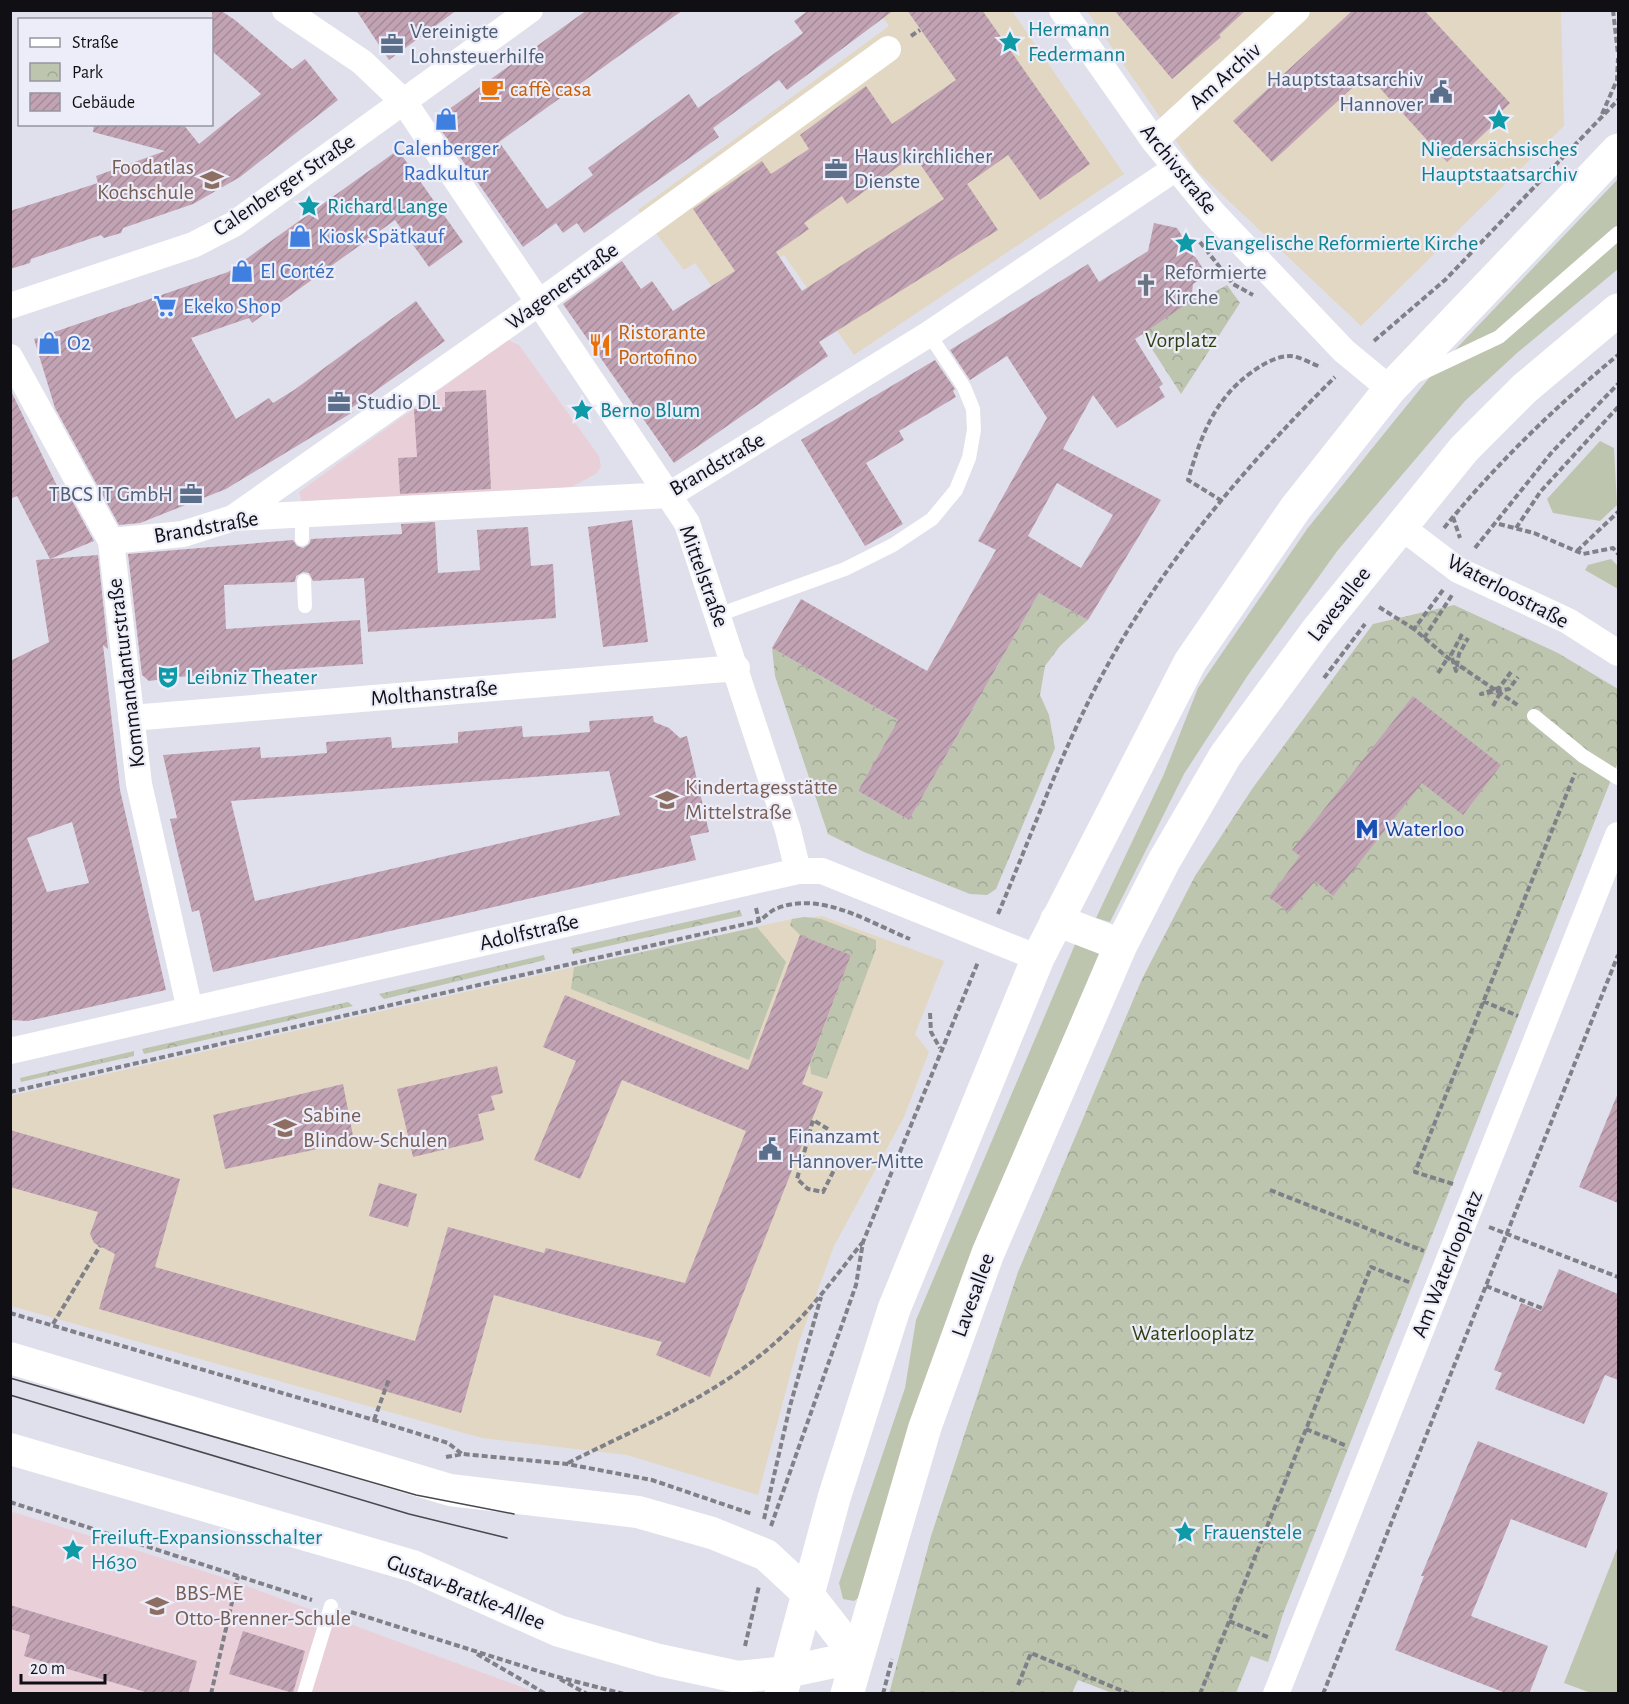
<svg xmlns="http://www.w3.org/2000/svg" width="1629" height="1704" font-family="'Alegreya Sans',sans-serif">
<defs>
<pattern id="park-crowns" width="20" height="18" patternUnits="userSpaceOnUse" patternTransform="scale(1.5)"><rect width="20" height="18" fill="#bdc5af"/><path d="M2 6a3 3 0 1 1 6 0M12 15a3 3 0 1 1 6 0" fill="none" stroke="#a1a896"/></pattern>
<pattern id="building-hatch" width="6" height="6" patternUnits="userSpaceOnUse" patternTransform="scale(1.5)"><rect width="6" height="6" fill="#c1a3b4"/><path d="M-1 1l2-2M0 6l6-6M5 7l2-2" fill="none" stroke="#a58b9a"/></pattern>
</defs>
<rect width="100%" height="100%" fill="#e0e0ec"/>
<path fill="#e1d7c2" d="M 878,11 L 1012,11 L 1124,174 L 854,355 L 784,255 L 720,298 L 695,263 L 684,270 L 638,210 L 889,26 Z
M 1087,11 L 1561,11 L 1564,126 L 1361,326 L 1196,170 Z
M 822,916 L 944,961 L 915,1034 L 929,1052 L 904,1117 L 834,1246 L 799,1342 L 758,1495 L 627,1455 L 482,1438 L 11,1306 L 10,1096 L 574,967 L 792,919 Z"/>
<path fill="#e9d0d8" d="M 508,340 L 519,345 L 599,456 L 601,467 L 596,474 L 564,491 L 303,506 L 299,492 Z
M 10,1511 L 219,1576 L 527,1689 L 533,1693 L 11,1693 Z"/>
<path fill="#bdc5af" d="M 1618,179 L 1618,269 L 1517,353 L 1465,401 L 1338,550 L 1248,675 L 1184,774 L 1110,922 L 1096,918 L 1164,774 L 1198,688 L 1307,529 L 1433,373 Z
M 1600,441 L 1614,448 L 1617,505 L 1600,521 L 1553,513 L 1547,499 Z
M 1611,559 L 1618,566 L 1618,589 L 1585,570 L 1588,565 Z
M 1079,935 L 1103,944 L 997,1195 L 861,1596 L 854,1601 L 843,1599 L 839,1583 L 905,1388 L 916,1320 Z
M 1618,1546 L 1618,1693 L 1591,1693 L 1564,1683 Z"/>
<path fill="url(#park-crowns)" d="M 1227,285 L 1240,303 L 1181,394 L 1141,332 L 1198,292 L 1211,294 Z
M 1039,593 L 1088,620 L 1060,646 L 1045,666 L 1040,695 L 1049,715 L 1055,748 L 996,889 L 987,895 L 970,894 L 864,852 L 828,834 L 775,676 L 772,648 L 898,720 L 858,791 L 909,820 Z
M 1454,605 L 1558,653 L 1618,689 L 1618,762 L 1283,1614 L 1268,1662 L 1251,1656 L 1236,1693 L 1112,1693 L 1078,1680 L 1072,1693 L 889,1694 L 931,1536 L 1018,1272 L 1142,979 L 1195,876 L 1252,789 L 1373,624 Z
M 740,910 L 742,916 L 573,954 L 571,948 Z
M 804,917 L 821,919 L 876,940 L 876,949 L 827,1079 L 811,1074 L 810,1064 L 851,955 L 800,935 L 790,925 L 792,919 Z
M 757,927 L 786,962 L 749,1060 L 571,989 L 574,967 Z
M 544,955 L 545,960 L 384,999 L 379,994 Z
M 348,1002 L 353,1006 L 144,1054 L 142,1049 Z
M 134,1051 L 134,1056 L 21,1082 L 20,1078 Z"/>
<path fill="url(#building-hatch)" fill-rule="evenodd" d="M 212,10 L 220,10 L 235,20 L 292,69 L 305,59 L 338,100 L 240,177 L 193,204 L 123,228 L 121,233 L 104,238 L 101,235 L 31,259 L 30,263 L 10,269 L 10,211 L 98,183 L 96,176 L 165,151 L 93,132 L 94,124 L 183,124 L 199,144 L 261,94 L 212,51 Z
M 356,10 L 457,10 L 389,60 Z
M 587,10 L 683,10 L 499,142 L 547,209 L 593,175 L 588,168 L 689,94 L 698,108 L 803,33 L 794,21 L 809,10 L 894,10 L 787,90 L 779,80 L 713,128 L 719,137 L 584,233 L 577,223 L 563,233 L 556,223 L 523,247 L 434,120 Z
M 907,10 L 982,10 L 1090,164 L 1040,200 L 1008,155 L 967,184 L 998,230 L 819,342 L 828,356 L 674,463 L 563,304 L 622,261 L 641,289 L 652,281 L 673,311 L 735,271 L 693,209 L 762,161 L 771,174 L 809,149 L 800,135 L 866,86 L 892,124 L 956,80 ZM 914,155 L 944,199 L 802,291 L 776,252 L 809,229 L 804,223 L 842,196 L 847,204 Z
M 1114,10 L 1246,10 L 1219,35 L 1221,37 L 1172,79 Z
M 1353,10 L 1424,10 L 1510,103 L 1501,112 L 1504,115 L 1460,156 L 1457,153 L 1447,162 L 1367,74 L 1272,162 L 1233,121 Z
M 398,150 L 463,242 L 429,267 L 395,220 L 252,323 L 249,318 L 191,338 L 236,419 L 269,398 L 273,403 L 294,390 L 416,301 L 445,341 L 346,412 L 353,412 L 226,489 L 140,523 L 119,525 L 55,408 L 34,339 L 228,272 Z
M 1154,223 L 1177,228 L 1207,275 L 1193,284 L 1191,301 L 1135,339 L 1163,384 L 1159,387 L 1165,397 L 1117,428 L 1093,395 L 1063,449 L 1161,500 L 1088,620 L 1039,593 L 909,820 L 858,791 L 898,720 L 772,648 L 801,599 L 927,671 L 996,550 L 978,541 L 1047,418 L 1007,356 L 970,380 L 950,350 L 1088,264 L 1099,282 L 1148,251 ZM 1057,483 L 1113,515 L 1081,568 L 1028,536 Z
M 935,360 L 955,389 L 953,391 L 956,397 L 899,431 L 904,440 L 866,463 L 903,524 L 865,546 L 801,440 Z
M 10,389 L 58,488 L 64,486 L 94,541 L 50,559 L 17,496 L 10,499 Z
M 486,390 L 491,489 L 400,494 L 398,458 L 417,457 L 414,409 L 445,407 L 445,392 Z
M 632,520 L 648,642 L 603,647 L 588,527 Z
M 435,522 L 438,573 L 480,570 L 477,530 L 528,527 L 531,566 L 553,564 L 556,618 L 368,632 L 364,578 L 313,581 L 309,573 L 303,572 L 296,576 L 295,582 L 224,585 L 226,629 L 360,620 L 363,664 L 178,677 L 149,681 L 142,675 L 128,554 L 293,540 L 297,546 L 303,548 L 309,544 L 311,539 L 402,534 L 401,524 Z
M 98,555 L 108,649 L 103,645 L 120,790 L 166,990 L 28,1021 L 10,1020 L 10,661 L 49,642 L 36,560 ZM 72,822 L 89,883 L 47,892 L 27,838 Z
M 1413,696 L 1501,765 L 1463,815 L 1422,783 L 1333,896 L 1315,881 L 1289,912 L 1269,897 L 1300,856 L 1292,850 Z
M 653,716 L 654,722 L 669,728 L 680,738 L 687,736 L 709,832 L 690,836 L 696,860 L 213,972 L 199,910 L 192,912 L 178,854 L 170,819 L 177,818 L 163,755 L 260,747 L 261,758 L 294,756 L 327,753 L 326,742 L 391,737 L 392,748 L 422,746 L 458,743 L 458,732 L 522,726 L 523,737 L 556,735 L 590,732 L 589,721 ZM 609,771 L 620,815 L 255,901 L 231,801 Z
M 800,935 L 851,955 L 802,1084 L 823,1092 L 710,1377 L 656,1355 L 662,1342 L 494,1295 L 461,1413 L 99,1309 L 115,1254 L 94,1243 L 90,1234 L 98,1212 L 10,1187 L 10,1130 L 180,1179 L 155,1267 L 415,1341 L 448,1227 L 544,1253 L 546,1248 L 685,1283 L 746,1131 L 622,1080 L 580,1179 L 534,1160 L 576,1061 L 543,1047 L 565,995 L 748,1070 Z
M 497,1066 L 503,1093 L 491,1096 L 495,1110 L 478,1114 L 484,1140 L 413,1157 L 397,1089 Z
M 343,1084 L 354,1141 L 225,1169 L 213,1115 Z
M 1618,1093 L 1618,1203 L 1579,1187 Z
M 379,1183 L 417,1194 L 408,1227 L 369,1216 Z
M 1559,1269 L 1618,1294 L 1618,1380 L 1605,1375 L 1584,1424 L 1495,1389 L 1502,1373 L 1494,1370 L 1521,1303 L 1541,1311 Z
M 1478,1441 L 1608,1493 L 1586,1548 L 1511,1519 L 1471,1616 L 1548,1646 L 1529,1694 L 1508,1694 L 1395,1650 L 1424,1576 L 1421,1576 Z
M 10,1605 L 197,1661 L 188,1694 L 152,1694 L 24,1656 L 30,1635 L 10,1629 Z
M 243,1631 L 305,1651 L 293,1693 L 229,1674 Z"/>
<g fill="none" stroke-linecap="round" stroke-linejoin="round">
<path stroke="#808088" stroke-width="4" stroke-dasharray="6 3" stroke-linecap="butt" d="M 1613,10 L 1618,54
M 911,36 L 920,30
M 1602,114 L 1617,80 L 1618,58
M 1200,242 L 1233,284 L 1253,295
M 1374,341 L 1445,280 L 1618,100
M 1222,501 L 1188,480 C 1201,436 1214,399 1252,372 C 1263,364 1277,356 1290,356 C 1299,356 1312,364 1321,367
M 1453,517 L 1460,538
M 1499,524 L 1534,533 L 1583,554 L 1613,548 L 1618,554
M 1444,528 C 1496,464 1555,407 1618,355
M 1516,528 L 1541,491 L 1618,407
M 1475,548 L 1552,452 L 1618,384
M 1577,551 L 1618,512
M 1443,590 L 1414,629 L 1448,658 L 1519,706
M 1379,607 L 1414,629
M 1462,634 L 1451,655 L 1456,671 L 1459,654 L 1468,638
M 1424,638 L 1452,595
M 1511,672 L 1499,688 L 1481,694 L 1509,689 L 1518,677
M 1438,673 L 1449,656
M 1324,678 L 1365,624
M 1493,706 L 1500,693
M 756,908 L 759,921 C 765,917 771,910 778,908 C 822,891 870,923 910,939
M 998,914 C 1033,832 1063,746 1106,668 C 1165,560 1248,463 1335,377
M 1483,1001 L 1518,1016
M 930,1013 L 931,1032 L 940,1048
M 10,1092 L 759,921
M 828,1129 L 813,1120 L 797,1179 L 808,1189 L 823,1192 L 835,1168
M 1453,1184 L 1415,1172 L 1575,773
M 1270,1190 L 1424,1251
M 1489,1227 L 1618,1277
M 1486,1286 L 1544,1309
M 10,1313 L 374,1420 L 448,1443 L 462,1454
M 53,1324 L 100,1246
M 374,1420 L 389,1379
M 1306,1429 L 1347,1446
M 446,1457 L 463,1454 L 567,1464 L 652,1480 L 752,1514
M 568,1463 C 639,1427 715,1397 776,1342 C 809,1313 835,1277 862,1243
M 10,1502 L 312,1600
M 764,1519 L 790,1406 L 821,1297
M 771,1526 L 856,1285 L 863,1242 L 978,962
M 351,1612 L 554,1676 L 624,1694
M 1229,1621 L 1270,1638
M 745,1646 L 759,1586
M 477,1654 L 546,1694
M 560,1679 L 587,1694
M 1018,1685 L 1031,1653 L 1130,1694
M 211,1694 L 238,1576
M 883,1694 L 892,1659
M 1200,1694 L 1371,1267 L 1411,1283
M 1323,1694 L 1618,955"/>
<path stroke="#fff" stroke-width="14" d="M 1416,376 L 1499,337 L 1618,233
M 302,514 L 302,539
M 304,581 L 305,606
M 718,615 L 845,569 L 893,545 L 932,519 L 956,490 L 969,458 L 974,430 L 973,409 L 964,387 L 929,334
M 1534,716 L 1583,756 L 1618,778
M 304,1694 L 331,1606"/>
<path stroke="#fff" stroke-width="26" d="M 285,10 L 362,62 L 404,102 L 687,523 L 788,830 L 798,871
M 1062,10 L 1154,141 L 1214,214 L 1344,351 L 1390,389
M 1154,141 L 1297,10
M 10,306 L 193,245 L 234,224 L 530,10
M 10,357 L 111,541 L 139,784 L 190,1010
M 233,518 L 540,302 L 888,49
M 1400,526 L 1458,570 L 1568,621 L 1618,653
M 111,541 L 183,534 L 233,518 L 669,495 L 929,334 L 1176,168
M 131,718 L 737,668
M 10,1051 L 798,871 L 822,871 L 1038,958
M 1276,1694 L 1618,835"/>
<path stroke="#fff" stroke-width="32" d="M 1056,920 L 1121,945
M 10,1358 L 450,1490 L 638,1512 L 712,1533 L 766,1555 L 807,1593 L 857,1657 L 786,1672 L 738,1677 L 659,1660 L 559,1631 L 413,1566 L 10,1449"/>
<path stroke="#fff" stroke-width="33" d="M 781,1694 L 834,1498 L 894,1309 L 1038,958 L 1190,662 L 1295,509 L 1390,389 L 1618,150
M 847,1694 L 925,1427 L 988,1253 L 1121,945 L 1164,861 L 1225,756 L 1316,632 L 1464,449 L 1525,388 L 1618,310"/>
<path stroke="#48484e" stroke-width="1.5" d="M 10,1378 L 416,1495 L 514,1514
M 10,1395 L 409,1514 L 507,1538"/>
</g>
<defs>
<g id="sight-bare" transform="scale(1.8)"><path d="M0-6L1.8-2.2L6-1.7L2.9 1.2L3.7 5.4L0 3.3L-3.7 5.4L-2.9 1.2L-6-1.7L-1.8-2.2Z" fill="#0f9aa8" stroke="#ededfa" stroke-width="2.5" paint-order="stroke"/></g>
<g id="office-bare" transform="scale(1.8)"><path d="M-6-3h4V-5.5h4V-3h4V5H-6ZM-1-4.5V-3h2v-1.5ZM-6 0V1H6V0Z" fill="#5c6f8a" stroke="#ededfa" stroke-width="2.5" paint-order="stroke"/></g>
<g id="cafe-bare" transform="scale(1.8)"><path d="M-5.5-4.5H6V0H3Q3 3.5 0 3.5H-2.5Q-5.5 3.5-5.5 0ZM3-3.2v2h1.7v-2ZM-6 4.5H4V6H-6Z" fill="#e8710a" stroke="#ededfa" stroke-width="2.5" paint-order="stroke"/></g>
<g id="civic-bare" transform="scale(1.8)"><path d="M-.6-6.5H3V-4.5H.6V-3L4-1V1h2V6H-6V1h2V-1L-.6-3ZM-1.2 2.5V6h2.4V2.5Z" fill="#5c6f8a" stroke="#ededfa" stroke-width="2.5" paint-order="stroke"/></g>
<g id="shop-bare" transform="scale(1.8)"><path d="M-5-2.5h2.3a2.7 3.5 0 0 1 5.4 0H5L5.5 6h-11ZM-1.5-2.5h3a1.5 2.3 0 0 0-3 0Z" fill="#3f7fe0" stroke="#ededfa" stroke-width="2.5" paint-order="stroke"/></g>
<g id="school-bare" transform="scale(1.8)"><path d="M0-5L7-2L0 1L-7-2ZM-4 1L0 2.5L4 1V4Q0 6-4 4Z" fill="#8d6e63" stroke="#ededfa" stroke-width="2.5" paint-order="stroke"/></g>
<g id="church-bare" transform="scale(1.8)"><path d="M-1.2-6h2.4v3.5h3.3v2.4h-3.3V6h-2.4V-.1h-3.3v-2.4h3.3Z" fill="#6b7280" stroke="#ededfa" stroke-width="2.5" paint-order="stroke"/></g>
<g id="supermarket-bare" transform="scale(1.8)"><path d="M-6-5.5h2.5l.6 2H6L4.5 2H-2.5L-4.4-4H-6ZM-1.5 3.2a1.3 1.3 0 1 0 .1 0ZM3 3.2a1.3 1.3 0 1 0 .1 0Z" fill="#3f7fe0" stroke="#ededfa" stroke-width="2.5" paint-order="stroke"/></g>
<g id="restaurant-bare" transform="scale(1.8)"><path d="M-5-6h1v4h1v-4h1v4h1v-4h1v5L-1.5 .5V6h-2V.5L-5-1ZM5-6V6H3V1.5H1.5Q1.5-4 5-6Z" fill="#e8710a" stroke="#ededfa" stroke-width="2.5" paint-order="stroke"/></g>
<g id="theatre-bare" transform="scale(1.8)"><path d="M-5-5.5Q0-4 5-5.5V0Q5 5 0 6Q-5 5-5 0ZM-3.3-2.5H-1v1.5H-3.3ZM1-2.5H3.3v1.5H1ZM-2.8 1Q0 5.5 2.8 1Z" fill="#0f9aa8" stroke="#ededfa" stroke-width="2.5" paint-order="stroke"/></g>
<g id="metro-bare" transform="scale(1.8)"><path d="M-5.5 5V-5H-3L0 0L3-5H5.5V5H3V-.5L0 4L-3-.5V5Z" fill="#1a4fb4" stroke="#ededfa" stroke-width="2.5" paint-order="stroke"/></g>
<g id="university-bare" transform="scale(1.8)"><path d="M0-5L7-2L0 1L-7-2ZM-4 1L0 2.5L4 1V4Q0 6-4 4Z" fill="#8d6e63" stroke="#ededfa" stroke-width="2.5" paint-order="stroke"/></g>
</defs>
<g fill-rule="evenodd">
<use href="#sight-bare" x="1010" y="42"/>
<use href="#office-bare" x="392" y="44"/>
<use href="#cafe-bare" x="492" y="89"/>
<use href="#civic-bare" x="1441" y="92"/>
<use href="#shop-bare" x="446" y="119"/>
<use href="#sight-bare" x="1499" y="120"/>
<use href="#office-bare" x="836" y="169"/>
<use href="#school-bare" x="212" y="180"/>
<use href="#sight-bare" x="309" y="206"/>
<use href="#shop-bare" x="300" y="236"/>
<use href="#sight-bare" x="1186" y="243"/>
<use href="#shop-bare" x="242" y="271"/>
<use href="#church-bare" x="1146" y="285"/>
<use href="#supermarket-bare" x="165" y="306"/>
<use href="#shop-bare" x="49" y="343"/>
<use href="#restaurant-bare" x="600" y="345"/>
<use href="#office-bare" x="339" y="402"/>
<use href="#sight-bare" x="582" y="410"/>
<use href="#office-bare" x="191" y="494"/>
<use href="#theatre-bare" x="168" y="677"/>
<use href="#school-bare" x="667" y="800"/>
<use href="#metro-bare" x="1367" y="829"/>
<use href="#university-bare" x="285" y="1128"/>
<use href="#civic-bare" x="770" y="1149"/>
<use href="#sight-bare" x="1185" y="1532"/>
<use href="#sight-bare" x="73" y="1550"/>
<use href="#university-bare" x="157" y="1606"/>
</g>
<g text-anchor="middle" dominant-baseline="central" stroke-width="4.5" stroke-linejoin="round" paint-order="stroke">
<g font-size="22" fill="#0d838f" stroke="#ededfa" text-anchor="start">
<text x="1028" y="29">Hermann<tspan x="1028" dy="25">Federmann</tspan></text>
<text x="1499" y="149" text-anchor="middle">Niedersächsisches<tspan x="1499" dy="25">Hauptstaatsarchiv</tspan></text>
<text x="327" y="206">Richard Lange</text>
<text x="1204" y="243">Evangelische Reformierte Kirche</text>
<text x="600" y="410">Berno Blum</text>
<text x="186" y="677">Leibniz Theater</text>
<text x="1203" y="1532">Frauenstele</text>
<text x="91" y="1537">Freiluft-Expansionsschalter<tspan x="91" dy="25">H630</tspan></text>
</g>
<g font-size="22" fill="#4e5e75" stroke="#ededfa" text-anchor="start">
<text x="410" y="31">Vereinigte<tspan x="410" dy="25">Lohnsteuerhilfe</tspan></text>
<text x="1423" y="79" text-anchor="end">Hauptstaatsarchiv<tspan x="1423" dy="25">Hannover</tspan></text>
<text x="854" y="156">Haus kirchlicher<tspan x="854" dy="25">Dienste</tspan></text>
<text x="357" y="402">Studio DL</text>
<text x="173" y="494" text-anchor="end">TBCS IT GmbH</text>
<text x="788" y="1136">Finanzamt<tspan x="788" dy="25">Hannover-Mitte</tspan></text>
</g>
<g font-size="22" fill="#101014" stroke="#ededfa">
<text transform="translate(1225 76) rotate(-42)">Am Archiv</text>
<text transform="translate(1179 169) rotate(51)">Archivstraße</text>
<text transform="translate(284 185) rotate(-34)">Calenberger Straße</text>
<text transform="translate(562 286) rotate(-36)">Wagenerstraße</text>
<text transform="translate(717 464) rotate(-30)">Brandstraße</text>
<text transform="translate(206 527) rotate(-10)">Brandstraße</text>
<text transform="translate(704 576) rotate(70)">Mittelstraße</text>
<text transform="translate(1508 591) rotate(28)">Waterloostraße</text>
<text transform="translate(1339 604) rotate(-52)">Lavesallee</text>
<text transform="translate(126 673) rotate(-97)">Kommandanturstraße</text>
<text transform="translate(434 693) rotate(-5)">Molthanstraße</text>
<text transform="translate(529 932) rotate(-13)">Adolfstraße</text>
<text transform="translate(1447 1264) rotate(-68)">Am Waterlooplatz</text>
<text transform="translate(973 1295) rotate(-70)">Lavesallee</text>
<text transform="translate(466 1592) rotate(22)">Gustav-Bratke-Allee</text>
</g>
<g font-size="22" fill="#c56008" stroke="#ededfa" text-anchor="start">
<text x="510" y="89">caffè casa</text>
<text x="618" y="332">Ristorante<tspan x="618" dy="25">Portofino</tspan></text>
</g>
<g font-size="22" fill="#366cbe" stroke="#ededfa" text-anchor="start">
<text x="446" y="148" text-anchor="middle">Calenberger<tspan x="446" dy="25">Radkultur</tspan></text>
<text x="318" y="236">Kiosk Spätkauf</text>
<text x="260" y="271">El Cortéz</text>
<text x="183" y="306">Ekeko Shop</text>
<text x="67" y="343">O2</text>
</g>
<g font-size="22" fill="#785e54" stroke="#ededfa" text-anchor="start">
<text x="194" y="167" text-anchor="end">Foodatlas<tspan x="194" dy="25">Kochschule</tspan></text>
<text x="685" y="787">Kindertagesstätte<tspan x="685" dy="25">Mittelstraße</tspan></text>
<text x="303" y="1115">Sabine<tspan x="303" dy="25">Blindow-Schulen</tspan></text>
<text x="175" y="1593">BBS-ME<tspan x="175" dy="25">Otto-Brenner-Schule</tspan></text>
</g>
<g font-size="22" fill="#5b616d" stroke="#ededfa" text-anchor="start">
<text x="1164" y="272">Reformierte<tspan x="1164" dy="25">Kirche</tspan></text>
</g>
<g font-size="22" fill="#324011" stroke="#ededfa">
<text x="1181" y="340">Vorplatz</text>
<text x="1193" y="1333">Waterlooplatz</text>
</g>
<g font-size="22" fill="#164399" stroke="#ededfa" text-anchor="start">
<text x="1385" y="829">Waterloo</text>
</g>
</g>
<rect width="1629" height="1704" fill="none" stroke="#101014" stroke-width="24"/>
<rect x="18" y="18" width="195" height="108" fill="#ededfa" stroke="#95959e" stroke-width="1.5"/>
<rect x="30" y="38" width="30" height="9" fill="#ffffff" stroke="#95959e" stroke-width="1.5"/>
<text x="72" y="48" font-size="18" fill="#101014">Straße</text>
<rect x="30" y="63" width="30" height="18" fill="url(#park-crowns)" stroke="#95959e" stroke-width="1.5"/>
<text x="72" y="78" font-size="18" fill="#101014">Park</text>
<rect x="30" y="93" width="30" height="18" fill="url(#building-hatch)" stroke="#95959e" stroke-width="1.5"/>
<text x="72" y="108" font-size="18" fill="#101014">Gebäude</text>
<path d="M21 1674v9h84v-9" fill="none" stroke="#101014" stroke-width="3"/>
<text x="30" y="1674" font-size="18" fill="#101014" stroke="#ededfa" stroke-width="4.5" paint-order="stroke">20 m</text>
</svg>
